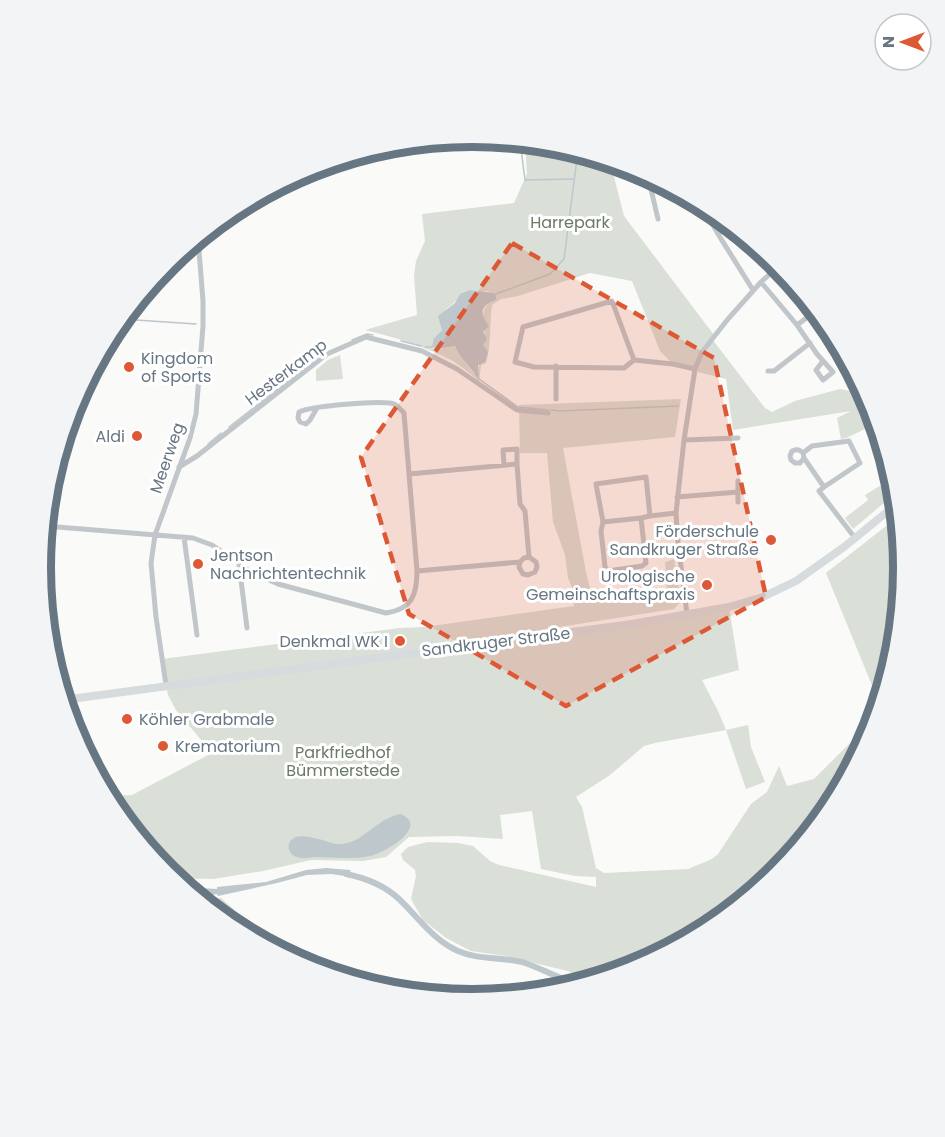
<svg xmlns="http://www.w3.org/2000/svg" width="945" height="1137" font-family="Poppins,sans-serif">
<rect width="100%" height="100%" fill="#fafaf8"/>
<path fill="#dadfd7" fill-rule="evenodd" d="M 525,142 L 557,145 L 610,161 L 624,216 L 714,335 L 712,339 L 765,408 L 772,412 L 795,401 L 840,389 L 855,392 L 861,384 L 872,404 L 892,471 L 867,428 L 846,438 L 841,439 L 837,418 L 851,411 L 733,430 L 726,379 L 698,372 L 695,369 L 673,364 L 660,351 L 632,281 L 590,273 L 518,296 L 501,299 L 492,305 C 489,324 492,343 486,363 L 481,365 L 479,381 C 471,374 462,367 453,361 C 425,346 396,338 365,330 L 417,315 L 414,276 L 416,261 L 425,241 L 422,214 L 514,203 L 527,174 ZM 470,290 L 481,292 L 488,291 L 496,300 C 486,304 483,308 483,319 L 487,323 C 483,332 484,339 482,348 C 481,357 478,364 479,373 L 474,374 C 468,364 459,357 455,346 L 443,348 L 434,338 L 442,330 L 446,309 C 457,302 458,296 470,290 Z
M 340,355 L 343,379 L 316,381 L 316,370 L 328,360 Z
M 681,399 L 675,437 L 563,448 L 586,572 L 593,601 L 661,594 L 667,587 L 665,562 L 674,559 L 681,601 L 674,609 L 553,628 L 434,649 L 729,607 L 739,670 L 702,680 L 719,713 L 726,730 L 748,725 L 751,747 L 765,782 L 746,789 L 726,730 L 655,743 L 644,746 L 610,775 L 576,797 L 582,807 L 596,868 L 604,873 L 688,869 L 712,859 L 718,854 L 751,804 L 767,792 L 779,766 L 787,786 L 814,779 L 877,716 L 871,734 L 831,809 L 778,874 L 712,928 L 637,968 L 591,982 L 568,971 L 505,956 L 471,951 L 446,938 L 423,920 L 411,899 L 416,876 L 415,870 L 403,860 L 401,854 L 408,847 L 427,842 L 458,843 L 473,846 L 490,861 L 499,865 L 596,887 L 596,877 L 575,876 L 541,869 L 532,811 L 500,815 L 503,839 L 457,836 L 409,837 L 386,857 L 363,861 L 311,860 L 263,871 L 213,879 L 172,878 L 167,874 L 113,808 L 107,796 L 132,795 L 212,753 L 176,710 L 168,695 L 162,659 L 400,628 L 424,627 L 574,606 L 574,592 L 568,578 L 565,555 L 553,522 L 547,453 L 520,453 L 519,405 Z
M 894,477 L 897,492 L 853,529 L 845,518 L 868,500 L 865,495 Z
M 899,516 L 904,569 L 896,653 L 880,705 L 826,573 Z
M 194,896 L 211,896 L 212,899 L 221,898 L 290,958 L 232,927 Z"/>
<path fill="#bdc7cc" d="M 470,290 C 479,292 487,291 496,294 L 496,300 C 480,306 479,313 489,326 L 483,332 L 487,339 L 483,345 L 488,352 L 485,362 L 478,365 L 479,379 C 474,374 471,368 466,363 C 461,357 458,353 455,346 L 443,348 L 432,347 L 434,338 L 442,330 L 438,316 L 455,303 L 460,294 Z
M 401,814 C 430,827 384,853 370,856 C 352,860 333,857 315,857 C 309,858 303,859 297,857 C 287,854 285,841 296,837 C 303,835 311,837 318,839 C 324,840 330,843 336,844 C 363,846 375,818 401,814 Z
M 326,868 L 350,870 L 352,877 L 331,874 L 307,875 L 277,883 L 218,896 L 217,894 L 212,895 L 211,896 L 194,896 L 183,887 L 217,889 L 217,887 L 266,882 L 306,870 Z"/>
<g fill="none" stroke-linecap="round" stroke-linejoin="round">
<path stroke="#bdc7cc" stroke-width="1.5" d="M 520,141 L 525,180 L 573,179
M 496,294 L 550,274 L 564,259 L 578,151
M 121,319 L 196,324
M 352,340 L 367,334 L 373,335
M 401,341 L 421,346
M 425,347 L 432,347
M 479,379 L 518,407 L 549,410
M 551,410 L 560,411 L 678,406
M 229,427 L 325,352
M 208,444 L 221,433"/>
<path stroke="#bdc7cc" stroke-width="6" d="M 346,874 C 366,878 384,885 399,899 C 418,917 433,940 458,951 C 478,960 501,957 522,962 C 535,966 548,973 561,978 C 568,980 576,982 583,984"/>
<path stroke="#c1c6ca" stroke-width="5" d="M 646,174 L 645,179 L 650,185 L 655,185 L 660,181
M 650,185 L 658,219
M 707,206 L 712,223 L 718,234 L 753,290
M 718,234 L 731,224
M 761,282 L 797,325 L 817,354 L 833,372 L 823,380 L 816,370 L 823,361
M 155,284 L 156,277
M 797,325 L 817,310
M 634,360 L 624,368 L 534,367 L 515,362 L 523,327 L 612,301 L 634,360 L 673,364 L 695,369
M 556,366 L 556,399
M 768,371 L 774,371 L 810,343
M 684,440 L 738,438
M 803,453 C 799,449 797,449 792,451 L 790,456 L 791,460 L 795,463 L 800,463 L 804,458
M 517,464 L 520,504 L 525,511 L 529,557
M 179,467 L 197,456 L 327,354 L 366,337 L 422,351 L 457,369 L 517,410 L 548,413
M 409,474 L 517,464 L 517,449 L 503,450 L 504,465
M 824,487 L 860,463 L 849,441 L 812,446 L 803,453 L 804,458 L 824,487 L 819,491 L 855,538
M 677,497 L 738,492
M 738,502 L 738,481
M 650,516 L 641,518 L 646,563 L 642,566 L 608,571 L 605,567 L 601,531 L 603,522 L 596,484 L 646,477 L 650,516 L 676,513
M 603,522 L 641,518
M 45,526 L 193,538 L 212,545 L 252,572 L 278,584 L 386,613 C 412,609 417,595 417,571 L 404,413 C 401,410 398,406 394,404 C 382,400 310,406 299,412 L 298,418 L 300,422 L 306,424 L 310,420 L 317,408
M 184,537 L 197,635
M 239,564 L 247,628
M 417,571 L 520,562 L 524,558 L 529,557 L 536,562 L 537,567 L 535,572 L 528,575 L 523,574 L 519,567 L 520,562
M 687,614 L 678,543 L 676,513 L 684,440 L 695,369 L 702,352 L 728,319 L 761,282 L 780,265
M 166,685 L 156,617 L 151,563 L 155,535 L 190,438 L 196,414 L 203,326 L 203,301 L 198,238"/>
<path stroke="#d6dbde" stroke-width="8" d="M 63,700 L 632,624 L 729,607 L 763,597 L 796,581 L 844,547 L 898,503"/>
</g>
<path fill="#dd5935" fill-opacity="0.2" stroke="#dd5935" stroke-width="4.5" stroke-dasharray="12 8" stroke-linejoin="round" d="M 512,243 L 714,358 L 766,597 L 566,706 L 409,614 L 361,457 Z"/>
<g fill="#dd5935" stroke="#fff" stroke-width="2">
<circle cx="129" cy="367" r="6"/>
<circle cx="137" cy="436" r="6"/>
<circle cx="771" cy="540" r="6"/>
<circle cx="198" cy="564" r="6"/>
<circle cx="707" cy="585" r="6"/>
<circle cx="400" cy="641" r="6"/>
<circle cx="127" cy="719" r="6"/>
<circle cx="163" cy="746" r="6"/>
</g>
<g text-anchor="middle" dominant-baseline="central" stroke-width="6" stroke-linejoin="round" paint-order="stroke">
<g font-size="16" fill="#697a65" stroke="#fff">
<text x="570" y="222">Harrepark</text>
<text x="343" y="752">Parkfriedhof<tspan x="343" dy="18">Bümmerstede</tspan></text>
</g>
<g font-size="16" fill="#667682" stroke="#fff" text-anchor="start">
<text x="141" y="358">Kingdom<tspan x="141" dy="18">of Sports</tspan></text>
<text x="125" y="436" text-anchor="end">Aldi</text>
<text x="759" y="531" text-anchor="end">Förderschule<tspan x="759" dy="18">Sandkruger Straße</tspan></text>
<text x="210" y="555">Jentson<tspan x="210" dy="18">Nachrichtentechnik</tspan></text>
<text x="695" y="576" text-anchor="end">Urologische<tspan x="695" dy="18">Gemeinschaftspraxis</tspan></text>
<text x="388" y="641" text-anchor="end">Denkmal WK I</text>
<text x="139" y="719">Köhler Grabmale</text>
<text x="175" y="746">Krematorium</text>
</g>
<g font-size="16" fill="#667682" stroke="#fff">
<text transform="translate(286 372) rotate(-37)">Hesterkamp</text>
<text transform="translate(167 458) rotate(-71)">Meerweg</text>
<text transform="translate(496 642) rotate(-7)">Sandkruger Straße</text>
</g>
</g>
<path d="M0 0H945V1137H0ZM51 568a421 421 0 1 1 842 0a421 421 0 1 1-842 0Z" fill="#f3f4f5" fill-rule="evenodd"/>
<path fill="none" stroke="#667682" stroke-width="8" d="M51 568a421 421 0 1 1 842 0a421 421 0 1 1-842 0Z"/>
<g transform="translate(903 42) rotate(270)"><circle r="28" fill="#ffffff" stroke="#c2c8cd" stroke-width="1.5"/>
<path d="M0-4.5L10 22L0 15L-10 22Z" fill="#dd5935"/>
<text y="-9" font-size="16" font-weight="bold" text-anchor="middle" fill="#667682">N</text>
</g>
</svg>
